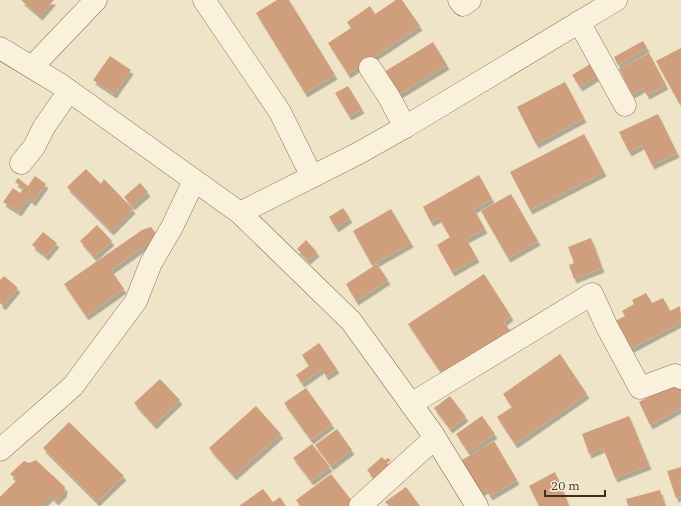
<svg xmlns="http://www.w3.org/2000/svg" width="681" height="506" font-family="'IBM Plex Serif',serif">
<defs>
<filter id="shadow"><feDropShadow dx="2.5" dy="4.5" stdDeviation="0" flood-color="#0004"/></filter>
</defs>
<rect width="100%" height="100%" fill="#f0e4c8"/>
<path fill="#cf9f7d" filter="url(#shadow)" d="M 21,0 L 54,0 L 40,16 Z
M 277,0 L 289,0 L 335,75 L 305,93 L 256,13 Z
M 396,0 L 402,0 L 420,26 L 348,74 L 328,43 L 351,28 L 347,22 L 370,6 L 375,14 Z
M 643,41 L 647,48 L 618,65 L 614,57 Z
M 433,42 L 447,65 L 398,95 L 384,72 Z
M 681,48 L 681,102 L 679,103 L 656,61 Z
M 649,53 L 666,85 L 647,95 L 643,88 L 632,94 L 619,69 Z
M 110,56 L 131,70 L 114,94 L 93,80 Z
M 592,63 L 599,75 L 580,87 L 572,75 Z
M 565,82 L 584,118 L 536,144 L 517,107 Z
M 348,86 L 362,109 L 349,116 L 335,93 Z
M 658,114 L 677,153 L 652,165 L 642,145 L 629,152 L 619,132 Z
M 584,134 L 604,172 L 530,210 L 510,172 Z
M 86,169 L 101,184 L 104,179 L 133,209 L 111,231 L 67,187 Z
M 479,175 L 492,199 L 474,209 L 485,229 L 466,239 L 477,258 L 452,272 L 437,245 L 450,237 L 439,218 L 431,222 L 423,207 Z
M 35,176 L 46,184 L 33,202 L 29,198 L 19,212 L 3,202 L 13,188 L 20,193 L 24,188 L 15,182 L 18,178 L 28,186 Z
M 140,183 L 148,192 L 132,206 L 124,197 Z
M 511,194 L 538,241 L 508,258 L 481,211 Z
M 343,208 L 350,218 L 336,228 L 329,217 Z
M 391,209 L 411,243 L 372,265 L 353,231 Z
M 97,225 L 112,241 L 94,257 L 80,241 Z
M 151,227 L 158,236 L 111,270 L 124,289 L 86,316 L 64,284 L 142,230 Z
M 43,232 L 57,243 L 46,256 L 32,245 Z
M 591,238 L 602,268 L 574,279 L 569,265 L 574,263 L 568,247 Z
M 306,240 L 317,252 L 308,260 L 297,249 Z
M 377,264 L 388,280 L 356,301 L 346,284 Z
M 484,274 L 511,316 L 504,322 L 511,332 L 443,376 L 408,324 Z
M 4,276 L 18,288 L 3,306 L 0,303 L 0,280 Z
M 646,293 L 652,303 L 663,298 L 670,311 L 680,306 L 681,322 L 628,350 L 613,322 L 625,316 L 622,311 L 634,304 L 632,300 Z
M 319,343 L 337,369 L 326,376 L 322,369 L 302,383 L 296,375 L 309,366 L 302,355 Z
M 560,354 L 587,394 L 515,444 L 497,417 L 512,407 L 503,394 Z
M 160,379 L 180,400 L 154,425 L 134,403 Z
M 681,380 L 681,408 L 650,425 L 639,402 Z
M 306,388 L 332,424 L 311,440 L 284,403 Z
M 450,396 L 466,417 L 450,429 L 434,408 Z
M 256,406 L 281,434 L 234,476 L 209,448 Z
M 482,416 L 495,434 L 468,452 L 456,434 Z
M 629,416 L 649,465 L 615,478 L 603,448 L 589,454 L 582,434 Z
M 69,422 L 124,476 L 97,502 L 43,448 Z
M 337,429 L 352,450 L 331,466 L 315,445 Z
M 494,441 L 517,480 L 490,496 L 486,489 L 481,492 L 462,460 Z
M 312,444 L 330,467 L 311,481 L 293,458 Z
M 382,457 L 385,460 L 388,458 L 391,460 L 387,463 L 391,468 L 376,481 L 367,470 Z
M 36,460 L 65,487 L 64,493 L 56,501 L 51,496 L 41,506 L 0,506 L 0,497 L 17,480 L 10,474 L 24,461 L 29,463 Z
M 681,467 L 681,496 L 676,498 L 667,471 Z
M 555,472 L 569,506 L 539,506 L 529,486 Z
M 331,474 L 353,502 L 348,506 L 300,506 L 296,500 Z
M 406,487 L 420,506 L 389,506 L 385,502 Z
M 263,489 L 273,502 L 280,497 L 286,506 L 239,506 Z
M 660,490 L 665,506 L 628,506 L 626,499 Z"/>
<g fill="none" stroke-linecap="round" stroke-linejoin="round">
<g stroke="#8d765c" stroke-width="23">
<path id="minor" d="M 204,0 L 280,112 L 312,177
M 459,0 L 463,5 L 470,0
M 579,22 L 625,105
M 32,67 L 96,0
M 370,68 L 389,97 L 405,127
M 21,163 L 34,147 L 44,127 L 69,91
M 411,404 L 592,294 L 606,325 L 640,388 L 675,375 L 681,378
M 0,450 L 73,386 L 136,301 L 151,263 L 172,227 L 194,181
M 360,506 L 435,438"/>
</g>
<g stroke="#8d765c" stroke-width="23">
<path id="tertiary" d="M 240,213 L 359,153 L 405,127 L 616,0"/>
</g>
<g stroke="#6f573f" stroke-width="23">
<path id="secondary" d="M 0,48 L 61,85 L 240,213 L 351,321 L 432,433 L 477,506"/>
</g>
<use href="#minor" stroke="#faf1dc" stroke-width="22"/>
<use href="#tertiary" stroke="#faf1dc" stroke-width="22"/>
<use href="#secondary" stroke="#faf1dc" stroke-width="22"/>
</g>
<path d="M545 490v6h60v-6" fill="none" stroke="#3d2e20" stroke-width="2"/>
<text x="551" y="490" font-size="12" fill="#3d2e20" stroke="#f7eed8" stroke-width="3" paint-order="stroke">20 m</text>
</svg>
